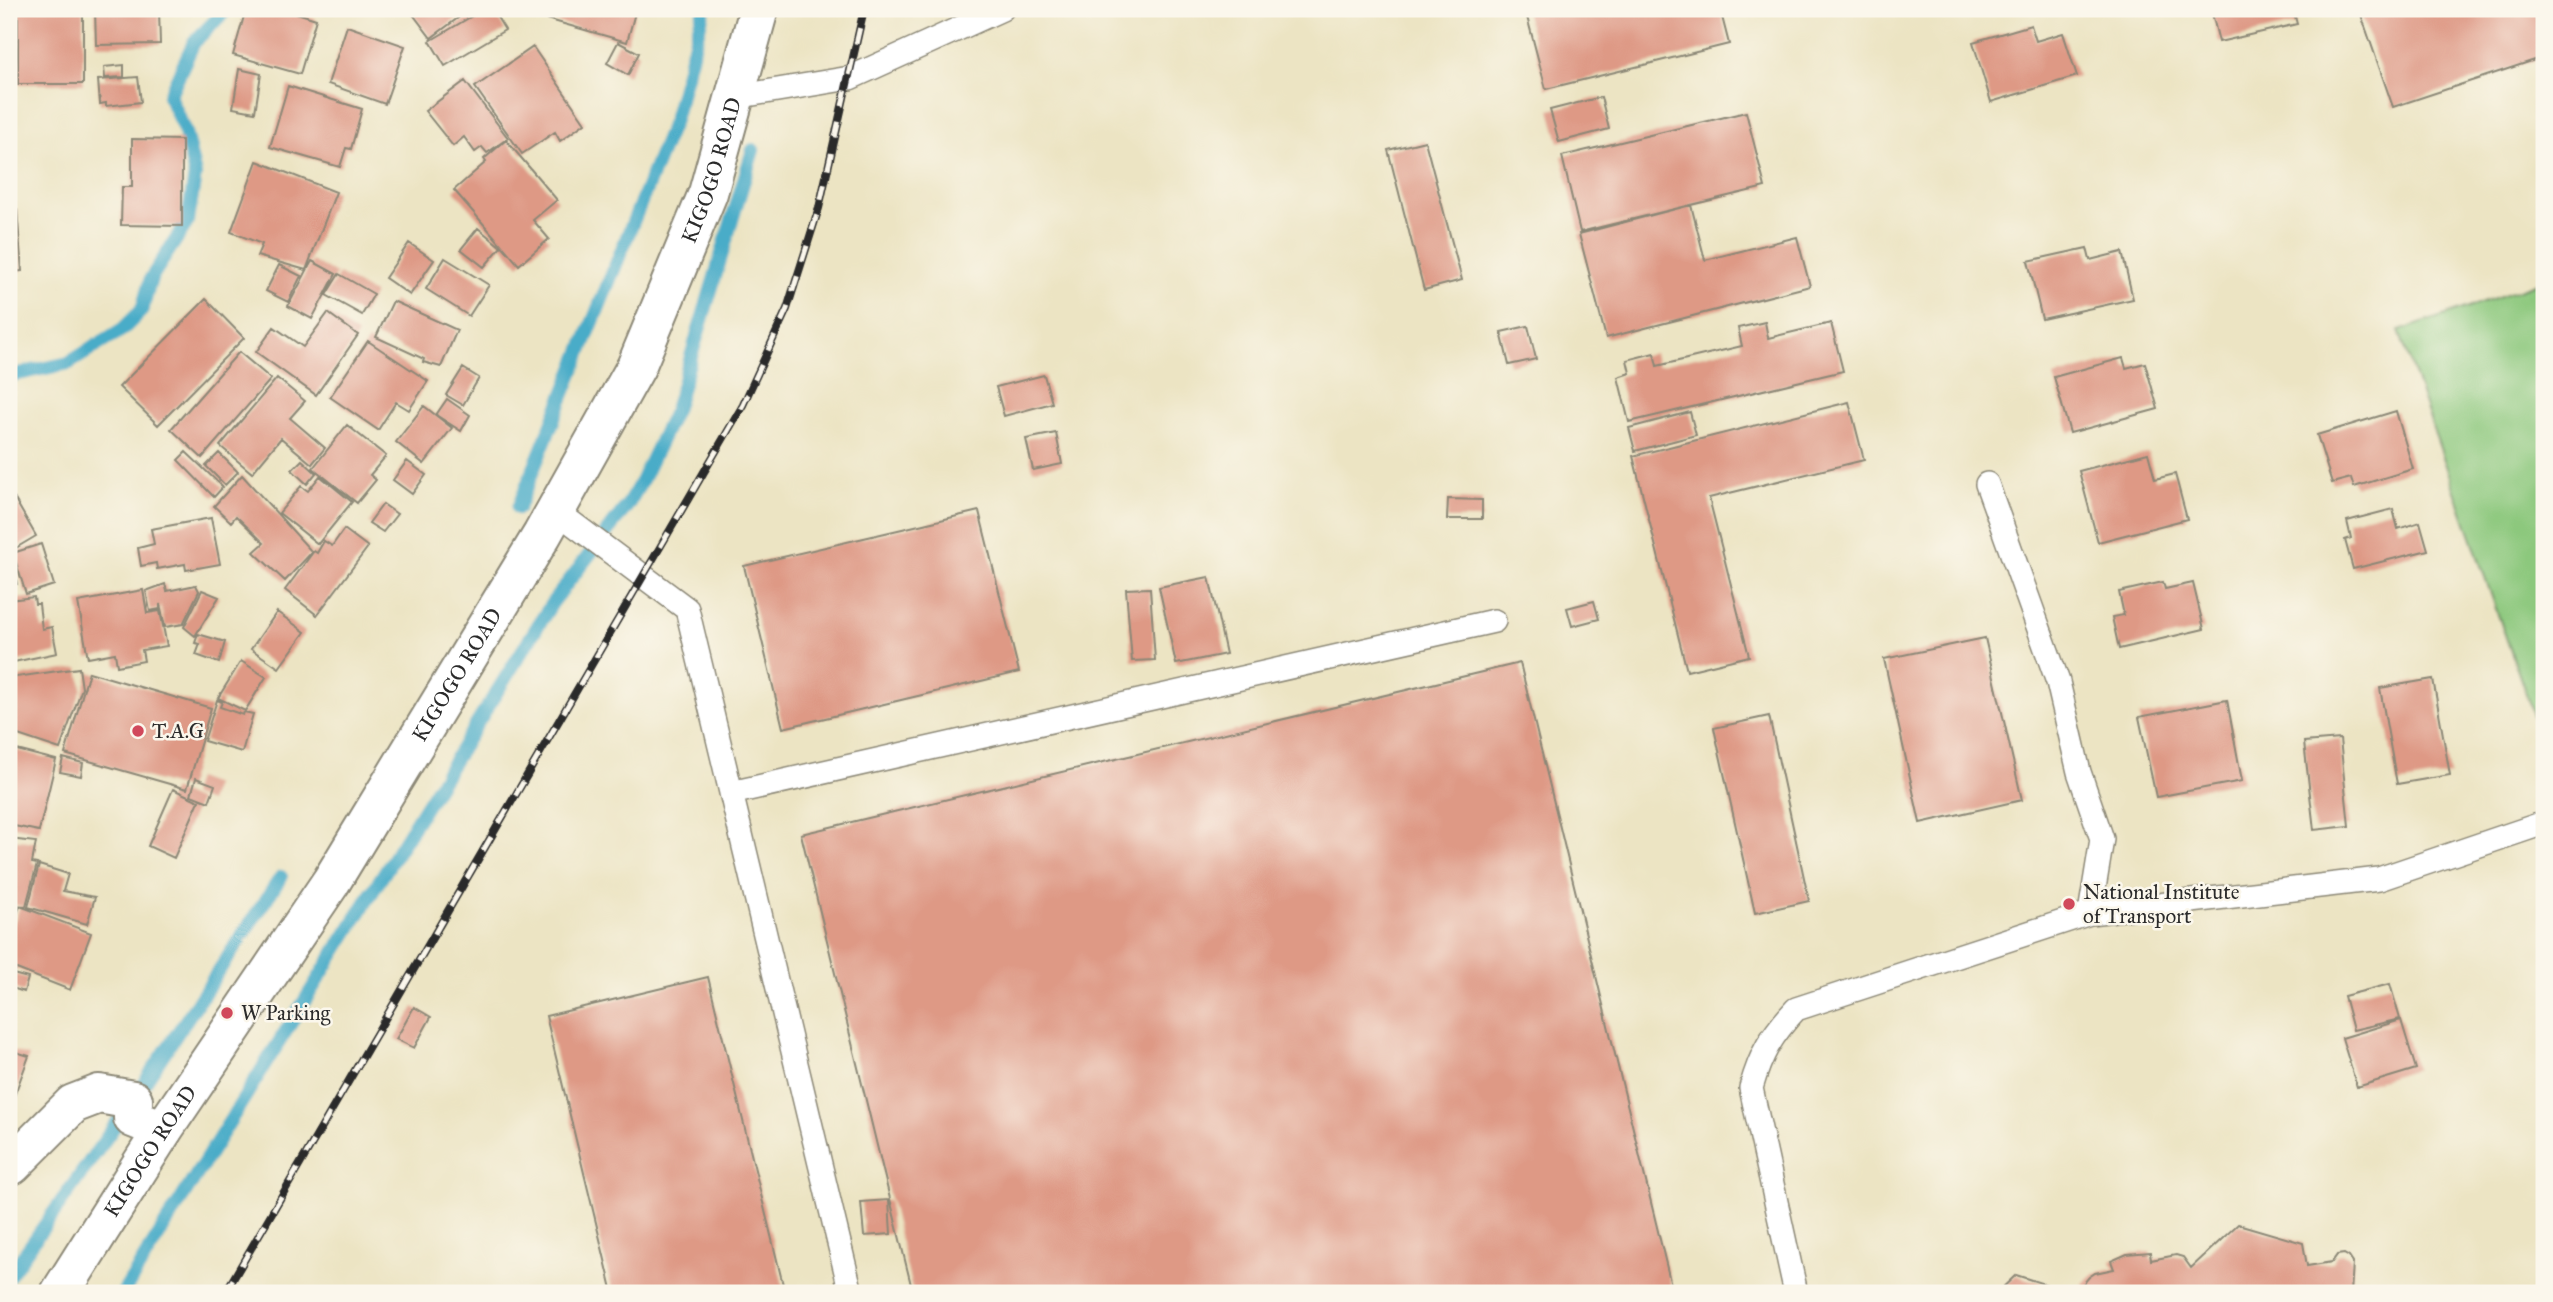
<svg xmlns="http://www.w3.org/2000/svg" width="2553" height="1302" font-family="'IM FELL Great Primer',serif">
<rect width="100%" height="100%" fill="#fbf7ec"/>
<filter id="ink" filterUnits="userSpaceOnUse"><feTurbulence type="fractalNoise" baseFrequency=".0143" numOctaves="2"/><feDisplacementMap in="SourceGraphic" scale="14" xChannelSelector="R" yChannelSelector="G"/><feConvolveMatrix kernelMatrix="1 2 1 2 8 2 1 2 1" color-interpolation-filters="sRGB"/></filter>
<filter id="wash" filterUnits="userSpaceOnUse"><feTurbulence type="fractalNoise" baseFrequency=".00686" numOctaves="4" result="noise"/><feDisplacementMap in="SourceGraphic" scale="28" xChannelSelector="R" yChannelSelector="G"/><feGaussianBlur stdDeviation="1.57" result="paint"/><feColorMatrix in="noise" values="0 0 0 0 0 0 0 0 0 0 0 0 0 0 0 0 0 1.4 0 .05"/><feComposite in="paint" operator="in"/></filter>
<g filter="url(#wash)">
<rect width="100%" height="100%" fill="#ece4c3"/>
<path fill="#8cc87d" stroke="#5c7a54" stroke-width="2" d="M 2544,281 L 2544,746 L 2399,331 Z"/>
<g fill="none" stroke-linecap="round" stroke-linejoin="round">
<path stroke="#49acc8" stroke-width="14" d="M 9,376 L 69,363 L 123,329 L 142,310 L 151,278 L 188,221 L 195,175 L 185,132 L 169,96 L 194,42 L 227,9
M 518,508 L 674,120 L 704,9
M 9,1276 L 133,1100 L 281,877
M 123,1293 L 552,603 L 627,506 L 640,484 L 675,410 L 753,150"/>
</g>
<g id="blocks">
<path fill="#de9985" d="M 18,9 L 83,9 L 83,84 L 18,84 Z
M 95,9 L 159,9 L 160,44 L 96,45 Z
M 246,9 L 284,9 L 316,19 L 300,74 L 233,55 Z
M 409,9 L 470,9 L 431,38 Z
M 484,9 L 492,9 L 505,30 L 445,66 L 430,41 Z
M 545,9 L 636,9 L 627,42 L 543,18 Z
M 1544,9 L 1720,9 L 1729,44 L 1546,89 L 1526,13 Z
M 2211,9 L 2293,9 L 2297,24 L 2219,42 Z
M 2359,9 L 2544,9 L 2544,57 L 2393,107 Z
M 2031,25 L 2036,41 L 2063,33 L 2077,76 L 1991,102 L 1973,42 Z
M 347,26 L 405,46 L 385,104 L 328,84 Z
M 9,39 L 18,40 L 15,66 L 9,65 Z
M 618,42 L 639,53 L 628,75 L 607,63 Z
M 533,47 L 585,123 L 560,141 L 555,132 L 522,154 L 475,87 Z
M 124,65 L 124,77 L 105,78 L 104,67 Z
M 239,69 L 261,74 L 255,112 L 233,108 Z
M 138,77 L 141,102 L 106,106 L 106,103 L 100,104 L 98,80 Z
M 465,81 L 508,138 L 487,153 L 482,147 L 475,152 L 464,137 L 453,146 L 425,111 Z
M 288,86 L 362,109 L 351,149 L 346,148 L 340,167 L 270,147 Z
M 1601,97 L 1609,129 L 1559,142 L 1550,110 Z
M 1746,112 L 1765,187 L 1580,232 L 1562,156 Z
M 132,139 L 182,140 L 182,226 L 121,225 L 122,187 L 132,187 Z
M 506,140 L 557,200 L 533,220 L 549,239 L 519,265 L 454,190 L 486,162 L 484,159 Z
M 1425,141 L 1462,280 L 1424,290 L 1388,150 Z
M 257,161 L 336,192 L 306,270 L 257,256 L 262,244 L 231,232 Z
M 1691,205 L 1705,260 L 1797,237 L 1810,286 L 1606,338 L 1579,234 Z
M 17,209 L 22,271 L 9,272 L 9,210 Z
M 478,228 L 501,247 L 484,267 L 461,249 Z
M 409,243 L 434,260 L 410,295 L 385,278 Z
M 2087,248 L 2090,260 L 2122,252 L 2133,299 L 2042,319 L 2028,261 Z
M 445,258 L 489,285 L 469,316 L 426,289 Z
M 312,261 L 336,274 L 312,319 L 288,306 Z
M 279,265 L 301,276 L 288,302 L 266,291 Z
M 339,274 L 374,294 L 362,315 L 326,295 Z
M 206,299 L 244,338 L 158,425 L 119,387 Z
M 393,301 L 457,330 L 441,367 L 423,362 L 424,359 L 376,337 Z
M 328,313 L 358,335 L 316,395 L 256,352 L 274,327 L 303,347 Z
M 1765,322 L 1768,338 L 1831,323 L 1843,371 L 1629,422 L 1618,377 L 1630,373 L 1627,360 L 1654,353 L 1657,366 L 1742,346 L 1738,328 Z
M 1528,326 L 1536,359 L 1509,365 L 1501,332 Z
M 368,341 L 428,381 L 409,410 L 396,402 L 378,430 L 330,397 Z
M 239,352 L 271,379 L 202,458 L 171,429 Z
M 2123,358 L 2126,368 L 2145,363 L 2158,409 L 2070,433 L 2054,377 Z
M 463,368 L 479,378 L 463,405 L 446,395 Z
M 1044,375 L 1052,403 L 1004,416 L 996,387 Z
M 277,378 L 305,401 L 290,418 L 325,448 L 312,464 L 281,438 L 252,473 L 220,446 Z
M 447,399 L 470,415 L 461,431 L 436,415 Z
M 1849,402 L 1864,460 L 1709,498 L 1749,656 L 1687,671 L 1633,456 Z
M 424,406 L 452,428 L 424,464 L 396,442 Z
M 2396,411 L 2413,469 L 2354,487 L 2351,478 L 2332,483 L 2317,435 Z
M 1690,412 L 1696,435 L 1635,451 L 1629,428 Z
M 347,425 L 386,456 L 370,475 L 376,480 L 357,503 L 313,468 Z
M 1056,433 L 1062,464 L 1033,470 L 1026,439 Z
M 186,452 L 223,487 L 214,497 L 178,460 Z
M 219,453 L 238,472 L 225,485 L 206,466 Z
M 2148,453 L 2155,479 L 2175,474 L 2187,519 L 2098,542 L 2079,471 Z
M 302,460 L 316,473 L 307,484 L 292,470 Z
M 407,461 L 426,475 L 412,494 L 393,480 Z
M 242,475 L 312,552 L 285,581 L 254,552 L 264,543 L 236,516 L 231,522 L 214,506 Z
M 320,476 L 352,502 L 318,544 L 279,513 L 301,486 L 308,491 Z
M 9,489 L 36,536 L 9,552 Z
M 1448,499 L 1482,500 L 1482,519 L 1447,519 Z
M 383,504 L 397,514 L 383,532 L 369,523 Z
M 2393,509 L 2398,529 L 2420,522 L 2428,550 L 2353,569 L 2345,540 L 2351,538 L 2347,521 Z
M 979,511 L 1019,672 L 783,728 L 744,566 Z
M 211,518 L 220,564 L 186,570 L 185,564 L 157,569 L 156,563 L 141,566 L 138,548 L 154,544 L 151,529 Z
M 344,529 L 368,547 L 317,615 L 285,590 L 314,551 L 317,553 L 324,541 L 332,546 Z
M 41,544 L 54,585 L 26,594 L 13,553 Z
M 12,561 L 17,584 L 9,586 L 9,562 Z
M 1209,577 L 1226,654 L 1176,664 L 1159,587 Z
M 2163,582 L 2165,589 L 2193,583 L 2204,629 L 2119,649 L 2112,617 L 2124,615 L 2119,592 Z
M 165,584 L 167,591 L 196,585 L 199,591 L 183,624 L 165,627 L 160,604 L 160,609 L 150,611 L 146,591 Z
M 1150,588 L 1155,660 L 1132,661 L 1126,589 Z
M 143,590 L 147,613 L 160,611 L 167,646 L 142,650 L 144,661 L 117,666 L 115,653 L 88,658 L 78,602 Z
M 202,590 L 219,597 L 195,636 L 184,627 Z
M 34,597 L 35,604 L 39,604 L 42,629 L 52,627 L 57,653 L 9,663 L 9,600 Z
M 1594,601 L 1599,619 L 1572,626 L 1567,608 Z
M 277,612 L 305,632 L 279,668 L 251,649 Z
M 198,634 L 225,642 L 219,663 L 196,655 L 200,644 L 195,643 Z
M 1985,638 L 2022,800 L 1920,823 L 1884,659 Z
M 241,661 L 266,677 L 245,711 L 218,698 Z
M 1520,663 L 1673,1293 L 913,1293 L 801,834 Z
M 79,668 L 82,688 L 60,749 L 9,732 L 9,678 Z
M 89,672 L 211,708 L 187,789 L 65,754 Z
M 2433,679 L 2450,775 L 2397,784 L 2380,688 Z
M 217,700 L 222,702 L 220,707 L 243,715 L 244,712 L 253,714 L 242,752 L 204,741 Z
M 2227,700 L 2242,781 L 2156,797 L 2139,717 Z
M 1769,716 L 1809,901 L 1755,913 L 1714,728 Z
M 2340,739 L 2349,826 L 2314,830 L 2304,742 Z
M 9,748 L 56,760 L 39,831 L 9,825 Z
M 63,758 L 83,763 L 81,776 L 60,772 Z
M 196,778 L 215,785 L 209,802 L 191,795 Z
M 173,789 L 199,801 L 174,858 L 148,846 Z
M 9,839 L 36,842 L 32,863 L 37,864 L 26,906 L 13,905 L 10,920 Z
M 39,865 L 68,874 L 63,891 L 95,897 L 87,924 L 28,907 Z
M 20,906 L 91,933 L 70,990 L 9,966 L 9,935 Z
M 9,968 L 15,970 L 13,974 L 28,978 L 24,992 L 9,987 Z
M 708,977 L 785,1293 L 613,1293 L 546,1016 Z
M 2390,984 L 2400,1019 L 2353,1030 L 2344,996 Z
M 414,1007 L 431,1017 L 414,1048 L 396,1039 Z
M 2401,1020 L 2416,1069 L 2357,1087 L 2342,1038 Z
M 9,1050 L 29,1056 L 9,1110 Z
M 889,1200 L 891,1234 L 864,1236 L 861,1202 Z
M 2238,1224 L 2303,1243 L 2307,1266 L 2332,1262 L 2337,1255 L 2344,1254 L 2349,1257 L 2353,1263 L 2351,1293 L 2083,1293 L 2083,1284 L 2089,1277 L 2095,1273 L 2114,1269 L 2111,1261 L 2127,1254 L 2150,1252 L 2151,1260 L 2176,1255 L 2183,1257 L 2191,1268 Z
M 2016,1275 L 2072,1293 L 1997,1293 Z"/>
</g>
</g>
<g filter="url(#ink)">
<use href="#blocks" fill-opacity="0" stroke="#8c8877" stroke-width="2"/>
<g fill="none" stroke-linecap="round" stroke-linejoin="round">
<g stroke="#8c8877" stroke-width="26">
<path id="service" d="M 735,97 L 850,78 L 1002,9
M 556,511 L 687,609 L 851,1293
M 731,793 L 1494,621
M 2090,913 L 2379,879 L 2544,823
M 1796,1293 L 1751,1088 C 1761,1053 1771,1036 1796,1009 L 2090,913 L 2102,839 L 2079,772 L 2058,682 L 1987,484"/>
</g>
<g stroke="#8c8877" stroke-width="42">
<path id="minor" d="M 9,1164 L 12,1165 L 73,1104 L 99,1094 L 133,1100 L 133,1118 L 163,1130"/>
</g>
<g stroke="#8c8877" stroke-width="42">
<g id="secondary">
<path id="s1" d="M 60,1293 L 163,1130 L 331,882 L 542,535 L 636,367 L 708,193 L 759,9"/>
</g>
</g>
<use href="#service" stroke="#fff" stroke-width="23"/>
<use href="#minor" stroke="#fff" stroke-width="38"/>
<use href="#secondary" stroke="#fff" stroke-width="38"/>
<g stroke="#2b2b2b" stroke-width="8">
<path id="rail" d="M 225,1293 L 743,405 L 787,309 L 819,208 L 864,9"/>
</g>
<use href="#rail" stroke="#fbf7ec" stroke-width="5" stroke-dasharray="16" stroke-linecap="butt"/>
</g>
</g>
<g fill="#d1495b" stroke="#fbf7ec" stroke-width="2.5">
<circle cx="138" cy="731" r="7"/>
<circle cx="2069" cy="904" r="7"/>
<circle cx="227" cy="1013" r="7"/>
</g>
<g text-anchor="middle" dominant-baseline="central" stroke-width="5" stroke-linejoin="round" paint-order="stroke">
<g font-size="21" fill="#2b2b2b" stroke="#fbf7ec">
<text stroke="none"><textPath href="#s1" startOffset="1302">KIGOGO ROAD</textPath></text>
<text stroke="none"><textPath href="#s1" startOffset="735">KIGOGO ROAD</textPath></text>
<text stroke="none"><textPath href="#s1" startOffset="168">KIGOGO ROAD</textPath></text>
</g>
<g font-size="21" fill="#2b2b2b" stroke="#fbf7ec" text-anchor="start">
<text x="152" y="731">T.A.G</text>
<text x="2083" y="892">National Institute<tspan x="2083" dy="24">of Transport</tspan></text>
<text x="241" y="1013">W Parking</text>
</g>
</g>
<rect width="2553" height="1302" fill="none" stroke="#fbf7ec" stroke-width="35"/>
</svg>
